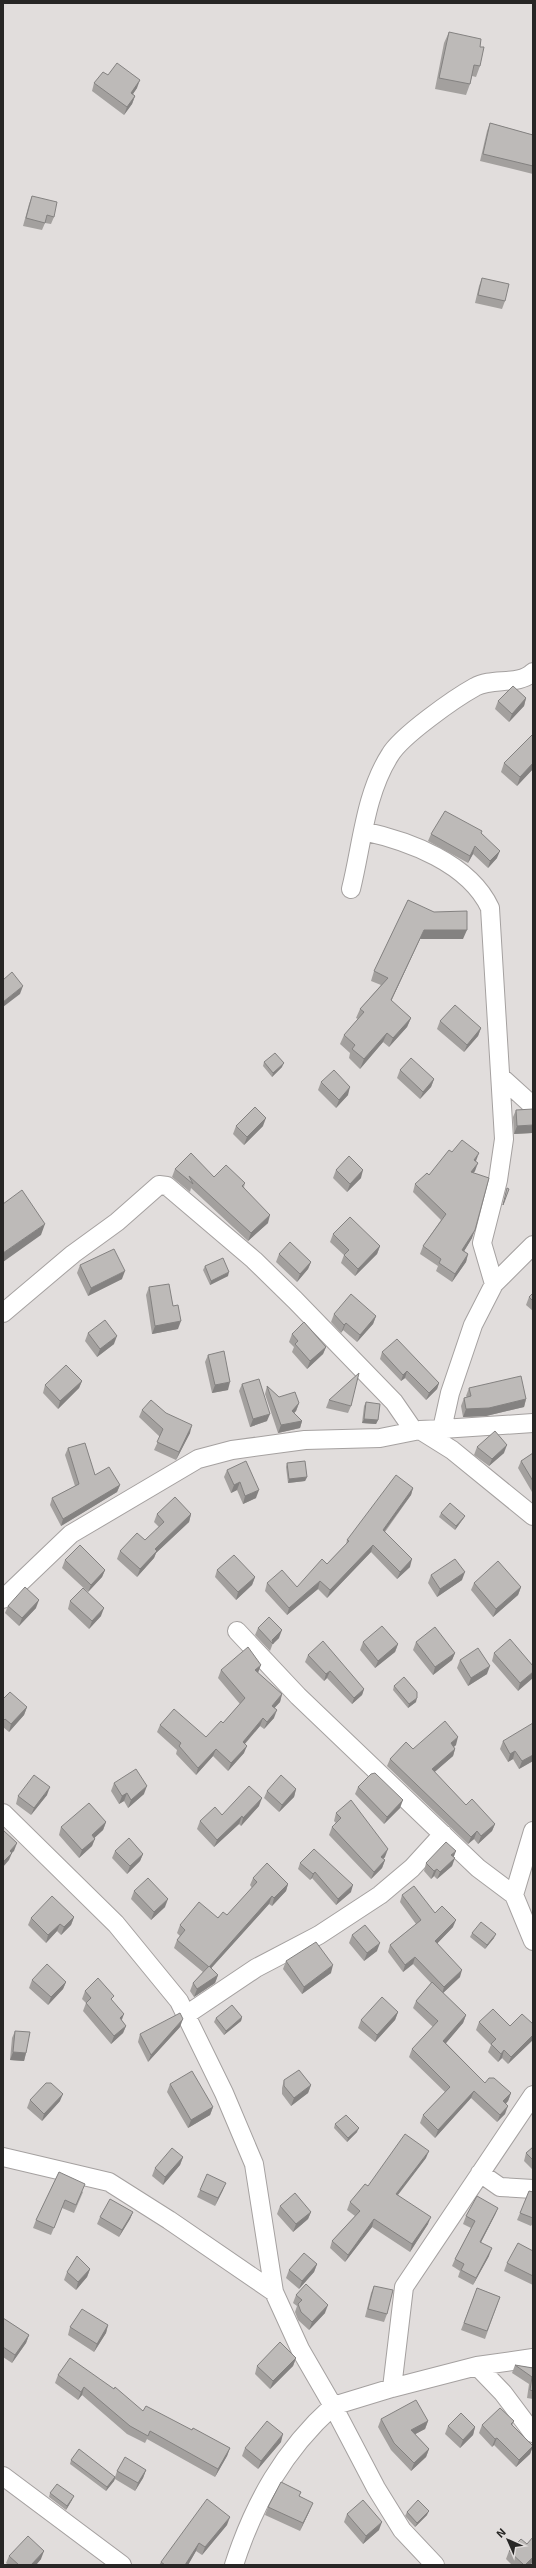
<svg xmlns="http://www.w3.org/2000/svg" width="536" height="2568" font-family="'Exo 2',sans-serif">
<rect width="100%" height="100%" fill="#e1dddc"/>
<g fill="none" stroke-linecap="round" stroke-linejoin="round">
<g stroke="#a5a1a0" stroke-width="20">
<path id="minor" d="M 363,831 C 409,841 469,863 490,908 L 504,1139 L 498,1180 L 482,1243 L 494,1284 L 473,1325 L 450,1393 L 442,1429 L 533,1423
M 351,889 C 362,845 365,794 390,755 C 401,736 455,698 475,687 C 492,677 519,686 533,672
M 501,1077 L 533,1106
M 494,1284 L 533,1245
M 3,1313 L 73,1254 L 117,1222 L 159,1185 L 167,1186 L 254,1260 L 295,1300 L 394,1402 L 414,1431
M 420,1430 L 452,1450 L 533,1516
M 3,1599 L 71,1534 L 198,1459 L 232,1450 L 305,1440 L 380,1438 L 420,1430 L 442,1429
M 237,1631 L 298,1696 L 478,1868 L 514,1895 L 533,1941
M 3,1813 L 116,1924 L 179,2001 L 224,2093 L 254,2164 L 274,2292 L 169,2220 L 109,2182 L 3,2157
M 514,1895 L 533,1831
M 186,2015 L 256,1968 L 319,1935 L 380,1895 L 412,1868 L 443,1834
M 480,2173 L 500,2187 L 533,2189
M 274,2292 L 300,2349 L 333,2406 L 392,2388 L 477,2366 L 533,2358
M 477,2366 L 503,2393 L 533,2433
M 392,2388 L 404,2287 L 533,2095
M 3,2476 L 122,2565
M 234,2565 C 254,2503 284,2450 333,2406 L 376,2488 L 402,2530 L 435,2565"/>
</g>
<use href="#minor" stroke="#fff" stroke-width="18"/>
</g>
<path fill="#a3a09e" d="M 449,32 L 480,47 L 480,66 L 476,77 L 472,76 L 470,84 L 466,95 L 435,89 L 444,43 Z
M 108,75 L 137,88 L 133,94 L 135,96 L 132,104 L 124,115 L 92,91 L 94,83 Z
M 490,123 L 533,135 L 533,174 L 480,161 L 487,131 Z
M 32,196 L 54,217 L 51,224 L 45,223 L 42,230 L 23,226 L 29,204 Z
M 482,278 L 505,301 L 502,309 L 475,303 L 479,286 Z
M 526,698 L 524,706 L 509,722 L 495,709 L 498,701 Z
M 533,734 L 533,769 L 517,786 L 501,772 L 504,763 Z
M 431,834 L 482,834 L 497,858 L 488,868 L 473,854 L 468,863 L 428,841 Z
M 408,900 L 463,939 L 420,939 L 391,1001 L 411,1018 L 407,1027 L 389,1047 L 383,1042 L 360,1069 L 349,1058 L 350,1053 L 340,1044 L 344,1035 L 358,1019 L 356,1018 L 360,1009 L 381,985 L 371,981 L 374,971 Z
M 440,1021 L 481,1028 L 478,1036 L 464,1052 L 437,1029 Z
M 264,1062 L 282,1067 L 272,1077 L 263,1066 Z
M 400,1070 L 434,1079 L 431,1087 L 420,1099 L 397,1078 Z
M 321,1082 L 348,1095 L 336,1108 L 318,1090 Z
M 516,1110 L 532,1133 L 514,1134 L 513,1117 Z
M 236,1126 L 263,1126 L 244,1145 L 233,1134 Z
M 452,1152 L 476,1162 L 475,1171 L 473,1173 L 472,1238 L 464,1251 L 468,1254 L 466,1262 L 452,1282 L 436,1271 L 438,1266 L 420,1254 L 423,1246 L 441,1220 L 413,1192 L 415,1184 L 429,1175 Z
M 175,1169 L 245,1183 L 244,1187 L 268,1223 L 248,1241 L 191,1188 L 190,1192 L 172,1177 Z
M 336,1170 L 361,1178 L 347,1192 L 333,1178 Z
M 333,1234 L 380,1246 L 377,1254 L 355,1276 L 341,1263 L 344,1255 L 330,1242 Z
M 279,1254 L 311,1262 L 308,1269 L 297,1282 L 276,1262 Z
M 80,1265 L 122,1279 L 88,1296 L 77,1273 Z
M 205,1266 L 228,1276 L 210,1285 L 203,1270 Z
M 149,1287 L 173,1306 L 178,1329 L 152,1334 L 146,1295 Z
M 533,1293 L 533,1311 L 526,1305 L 529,1297 Z
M 334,1314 L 376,1316 L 373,1324 L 357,1342 L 343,1330 L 341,1333 L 331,1322 Z
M 88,1333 L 114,1344 L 97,1357 L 85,1341 Z
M 292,1334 L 326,1347 L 323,1354 L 307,1369 L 292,1352 L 294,1347 L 289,1342 Z
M 382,1352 L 439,1383 L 437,1389 L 426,1400 L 405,1378 L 401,1381 L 380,1359 Z
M 208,1355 L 228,1390 L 212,1393 L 205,1362 Z
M 82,1381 L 79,1388 L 58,1409 L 43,1393 L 45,1385 Z
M 242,1384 L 267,1421 L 250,1427 L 239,1391 Z
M 267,1386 L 279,1397 L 299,1403 L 296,1411 L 294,1413 L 302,1421 L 300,1428 L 278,1433 L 265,1394 Z
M 469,1388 L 526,1399 L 524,1407 L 486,1416 L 463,1417 L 461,1406 L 464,1398 L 467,1397 L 466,1396 Z
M 329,1400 L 351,1406 L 348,1413 L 326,1408 Z
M 366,1402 L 378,1420 L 376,1424 L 362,1423 L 364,1406 Z
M 142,1410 L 190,1433 L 176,1460 L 154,1450 L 160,1437 L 139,1417 Z
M 477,1447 L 504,1453 L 489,1466 L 474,1455 Z
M 68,1448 L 95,1475 L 120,1485 L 117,1492 L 61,1526 L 50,1505 L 52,1498 L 75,1486 L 65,1455 Z
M 533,1453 L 533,1491 L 532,1492 L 518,1468 L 521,1461 Z
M 287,1463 L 307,1477 L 305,1481 L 288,1483 L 286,1467 Z
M 227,1470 L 256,1498 L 243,1504 L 237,1490 L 231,1493 L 224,1477 Z
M 413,1488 L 411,1495 L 385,1532 L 410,1567 L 397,1579 L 371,1552 L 327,1598 L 318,1589 L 287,1615 L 265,1591 L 267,1583 L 297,1587 L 327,1564 L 346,1544 L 347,1540 Z
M 441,1513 L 465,1516 L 463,1519 L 455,1530 L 439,1517 Z
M 157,1514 L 191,1514 L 189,1522 L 156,1553 L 154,1558 L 137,1577 L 117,1559 L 120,1551 L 145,1540 L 159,1527 L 154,1522 Z
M 65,1560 L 105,1570 L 102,1577 L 88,1592 L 62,1568 Z
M 217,1570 L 255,1577 L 252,1585 L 236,1600 L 215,1577 Z
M 431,1575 L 462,1580 L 437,1597 L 428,1583 Z
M 474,1583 L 521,1587 L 518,1595 L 493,1617 L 471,1590 Z
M 70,1601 L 101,1616 L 89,1629 L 68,1609 Z
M 8,1606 L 36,1608 L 19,1626 L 5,1613 Z
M 258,1628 L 279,1638 L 273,1643 L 270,1651 L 255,1635 Z
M 363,1642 L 398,1644 L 395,1652 L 375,1668 L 360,1650 Z
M 416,1642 L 455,1653 L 452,1660 L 433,1675 L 413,1650 Z
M 494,1653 L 533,1666 L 518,1691 L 492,1661 Z
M 308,1655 L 364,1689 L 362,1695 L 352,1704 L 327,1678 L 324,1681 L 305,1662 Z
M 460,1660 L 487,1674 L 468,1686 L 457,1668 Z
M 221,1670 L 258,1673 L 282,1694 L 280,1702 L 274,1708 L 274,1718 L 264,1729 L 260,1726 L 245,1744 L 244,1753 L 228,1771 L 213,1756 L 196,1775 L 176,1754 L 177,1750 L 157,1732 L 160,1725 L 206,1737 L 223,1723 L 240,1704 L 218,1678 Z
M 394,1686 L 416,1702 L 408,1708 L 393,1690 Z
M 3,1699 L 27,1707 L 24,1715 L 9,1732 L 3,1727 Z
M 503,1741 L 533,1761 L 519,1769 L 513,1759 L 508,1762 L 500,1749 Z
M 456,1745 L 454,1747 L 455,1749 L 453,1756 L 434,1772 L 466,1805 L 495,1824 L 492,1831 L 478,1844 L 474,1839 L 468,1844 L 387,1766 L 390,1759 L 413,1749 Z
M 114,1783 L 144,1794 L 128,1808 L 124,1801 L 119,1804 L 111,1791 Z
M 358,1787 L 400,1808 L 384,1824 L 355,1794 Z
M 296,1789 L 294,1797 L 279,1812 L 264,1798 L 267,1791 Z
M 47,1795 L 31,1815 L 16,1804 L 18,1796 Z
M 259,1806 L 241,1826 L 239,1824 L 214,1847 L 197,1829 L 200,1821 L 222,1815 Z
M 336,1813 L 385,1857 L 383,1859 L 385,1860 L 382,1868 L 371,1879 L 329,1835 L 332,1827 L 336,1823 L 334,1821 Z
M 106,1822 L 103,1830 L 94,1838 L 92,1846 L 79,1858 L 59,1835 L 61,1827 Z
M 115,1851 L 143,1854 L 140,1861 L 127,1874 L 112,1858 Z
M 454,1857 L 452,1866 L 437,1879 L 434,1876 L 431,1879 L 424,1871 L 426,1863 Z
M 300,1863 L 351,1892 L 336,1905 L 312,1878 L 310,1880 L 298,1869 Z
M 253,1878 L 288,1884 L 286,1891 L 272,1906 L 269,1904 L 211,1968 L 218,1975 L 215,1983 L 194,1997 L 190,1991 L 193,1983 L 203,1972 L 174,1948 L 177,1940 L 180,1936 L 177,1933 L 180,1925 L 227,1915 L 252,1888 L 250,1885 Z
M 134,1891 L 165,1907 L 151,1920 L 131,1899 Z
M 402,1895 L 435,1913 L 453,1927 L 437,1943 L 460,1977 L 443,1993 L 466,2015 L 463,2023 L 446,2043 L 485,2083 L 511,2093 L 508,2101 L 506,2104 L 505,2114 L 497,2122 L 471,2098 L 435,2138 L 420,2123 L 423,2115 L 445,2092 L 409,2057 L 412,2049 L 433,2027 L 413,2008 L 416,2001 L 431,1983 L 413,1964 L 403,1972 L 388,1952 L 390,1945 L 416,1924 L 400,1902 Z
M 74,1917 L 71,1925 L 61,1935 L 57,1931 L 46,1943 L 28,1925 L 31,1918 Z
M 472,1933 L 494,1938 L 485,1949 L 470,1937 Z
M 352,1935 L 377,1951 L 364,1961 L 349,1943 Z
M 286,1961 L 331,1973 L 302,1994 L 283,1969 Z
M 32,1980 L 66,1982 L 63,1989 L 48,2005 L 29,1988 Z
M 85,1991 L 112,2001 L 122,2021 L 126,2026 L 123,2033 L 111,2044 L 83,2011 L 86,2003 L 82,1999 Z
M 398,2012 L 395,2020 L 375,2042 L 358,2028 L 361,2020 Z
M 242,2017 L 241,2021 L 224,2035 L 214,2022 L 216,2018 Z
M 479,2022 L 510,2026 L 533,2024 L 508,2064 L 502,2058 L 498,2062 L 488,2052 L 491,2045 L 476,2030 Z
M 180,2027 L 148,2062 L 138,2042 L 140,2034 Z
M 15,2031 L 26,2053 L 24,2061 L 10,2060 L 12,2038 Z
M 284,2080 L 311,2085 L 308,2093 L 291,2106 L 282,2094 L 282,2088 Z
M 170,2084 L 213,2107 L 210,2115 L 188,2128 L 167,2092 Z
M 30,2100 L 60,2101 L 42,2121 L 27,2108 Z
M 335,2124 L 357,2132 L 347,2142 L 334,2128 Z
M 533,2147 L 533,2170 L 524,2161 L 526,2153 Z
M 183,2157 L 180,2165 L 163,2185 L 152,2176 L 155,2168 Z
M 426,2158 L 398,2195 L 428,2224 L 410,2252 L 372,2227 L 345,2262 L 330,2248 L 332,2241 L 355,2216 L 347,2210 L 350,2202 L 368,2186 Z
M 59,2172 L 83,2192 L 74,2213 L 62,2208 L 51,2235 L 33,2228 L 36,2220 Z
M 200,2190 L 223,2190 L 215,2206 L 197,2197 Z
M 533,2192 L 533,2223 L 531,2226 L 517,2220 L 520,2213 Z
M 280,2206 L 311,2212 L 308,2219 L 293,2232 L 277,2214 Z
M 498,2208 L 495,2215 L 481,2242 L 489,2256 L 473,2285 L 458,2277 L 460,2271 L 452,2266 L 455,2259 L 471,2228 L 463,2224 L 466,2216 Z
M 133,2212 L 130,2219 L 119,2237 L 97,2224 L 100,2217 Z
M 533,2251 L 533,2285 L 504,2271 L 507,2263 Z
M 317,2264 L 314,2272 L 299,2289 L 286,2278 L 289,2270 Z
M 90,2269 L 87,2277 L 76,2290 L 64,2280 L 67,2272 Z
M 374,2286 L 387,2314 L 384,2322 L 365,2317 L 371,2293 Z
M 477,2288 L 500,2297 L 485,2339 L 461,2330 Z
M 296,2295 L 325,2313 L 309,2330 L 298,2320 L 295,2312 L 297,2306 L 293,2303 Z
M 3,2318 L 29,2335 L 26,2343 L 12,2363 L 3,2357 Z
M 108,2325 L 106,2333 L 94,2352 L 68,2335 L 70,2327 Z
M 296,2358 L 293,2366 L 270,2389 L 255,2374 L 257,2366 Z
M 515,2365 L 533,2368 L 533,2399 L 527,2398 L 529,2384 L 512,2373 Z
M 58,2375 L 143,2411 L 192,2430 L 230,2448 L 227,2456 L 215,2477 L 147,2439 L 145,2443 L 127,2434 L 82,2395 L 78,2400 L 55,2383 Z
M 381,2419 L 428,2421 L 425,2429 L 415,2434 L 429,2449 L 426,2457 L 411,2471 L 391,2450 L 378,2427 Z
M 514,2421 L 512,2426 L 533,2446 L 530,2454 L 516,2467 L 494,2445 L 492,2447 L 479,2433 L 482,2425 Z
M 448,2426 L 475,2427 L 473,2435 L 460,2448 L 445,2434 Z
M 281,2442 L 258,2469 L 242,2456 L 245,2448 Z
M 71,2460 L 115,2477 L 117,2471 L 146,2470 L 143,2478 L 135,2491 L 115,2479 L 114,2481 L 106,2491 L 70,2464 Z
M 301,2492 L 299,2496 L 310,2510 L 300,2531 L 265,2515 L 268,2507 Z
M 50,2493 L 72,2500 L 66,2510 L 49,2497 Z
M 407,2512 L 427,2515 L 415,2527 L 405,2516 Z
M 347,2514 L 379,2530 L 363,2544 L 344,2522 Z
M 227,2525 L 202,2555 L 196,2551 L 188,2565 L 159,2565 L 161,2562 Z
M 527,2544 L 533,2562 L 530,2565 L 512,2565 L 506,2559 L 509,2551 Z
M 9,2556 L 41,2559 L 36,2565 L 8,2565 L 6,2563 Z"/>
<path fill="#848281" d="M 140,80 L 137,88 L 128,101 L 131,93 Z
M 135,96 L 132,104 L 124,115 L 127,107 Z
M 526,698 L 524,706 L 509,722 L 512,714 Z
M 533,763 L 533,769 L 517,786 L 520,777 Z
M 475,846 L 473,854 L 468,863 L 470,856 Z
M 500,851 L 497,858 L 488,868 L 490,861 Z
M 424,930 L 467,930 L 463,939 L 420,939 L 387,1010 L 391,1000 Z
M 23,986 L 20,994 L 3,1007 L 3,1002 Z
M 411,1018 L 407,1027 L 389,1047 L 393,1038 Z
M 481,1028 L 478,1036 L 464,1052 L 467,1045 Z
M 387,1033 L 383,1042 L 360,1069 L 364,1059 Z
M 284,1063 L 282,1067 L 272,1077 L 273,1073 Z
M 434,1079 L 431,1087 L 420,1099 L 423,1092 Z
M 350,1087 L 348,1095 L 336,1108 L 339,1100 Z
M 266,1118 L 263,1126 L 244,1145 L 247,1137 Z
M 533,1125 L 532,1133 L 514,1134 L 517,1126 Z
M 479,1153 L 476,1161 L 471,1168 L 474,1160 Z
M 478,1163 L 475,1171 L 468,1180 L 471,1172 Z
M 363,1170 L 361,1178 L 347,1192 L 350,1184 Z
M 270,1215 L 268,1223 L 248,1241 L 251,1233 Z
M 45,1224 L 41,1235 L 3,1262 L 3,1253 Z
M 475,1230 L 472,1238 L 460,1258 L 462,1250 Z
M 380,1246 L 377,1254 L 355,1276 L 358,1269 Z
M 468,1254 L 466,1262 L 452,1282 L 455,1274 Z
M 311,1262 L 308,1269 L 297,1282 L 300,1274 Z
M 125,1271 L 122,1279 L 88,1296 L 91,1288 Z
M 229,1272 L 228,1276 L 210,1285 L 211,1281 Z
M 376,1316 L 373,1324 L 357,1342 L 360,1335 Z
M 181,1321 L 178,1329 L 152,1334 L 155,1326 Z
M 346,1323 L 343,1330 L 341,1333 L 344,1325 Z
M 117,1336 L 114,1344 L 97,1357 L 100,1349 Z
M 326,1347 L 323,1354 L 307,1369 L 310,1361 Z
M 407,1371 L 405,1378 L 401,1381 L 403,1375 Z
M 82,1381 L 79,1388 L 58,1409 L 60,1401 Z
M 230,1382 L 228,1390 L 212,1393 L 215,1385 Z
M 439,1383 L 437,1389 L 426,1400 L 429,1393 Z
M 526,1399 L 524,1407 L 486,1416 L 463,1417 L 466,1409 Z
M 299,1403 L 296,1411 L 289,1418 L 292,1411 Z
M 270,1414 L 267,1421 L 250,1427 L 253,1419 Z
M 364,1419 L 378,1420 L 376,1424 L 362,1423 Z
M 302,1421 L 300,1428 L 278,1433 L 281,1425 Z
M 192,1425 L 190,1433 L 176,1460 L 179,1452 Z
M 507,1445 L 504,1453 L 489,1466 L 492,1459 Z
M 307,1477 L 305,1481 L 288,1483 L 289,1479 Z
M 240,1482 L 237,1490 L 231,1493 L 234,1485 Z
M 120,1485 L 117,1492 L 61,1526 L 63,1519 Z
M 413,1488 L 411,1495 L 380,1537 L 383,1530 Z
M 259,1490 L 256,1498 L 243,1504 L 245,1496 Z
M 191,1514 L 189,1522 L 156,1553 L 154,1558 L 137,1577 L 140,1569 L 155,1549 Z
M 465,1516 L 463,1519 L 455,1530 L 456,1526 Z
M 373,1545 L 371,1552 L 327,1598 L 330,1590 Z
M 412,1559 L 410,1567 L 397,1579 L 400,1572 Z
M 105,1570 L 102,1577 L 88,1592 L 91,1585 Z
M 465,1572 L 462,1580 L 437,1597 L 440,1589 Z
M 255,1577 L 252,1585 L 236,1600 L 238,1592 Z
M 320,1581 L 318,1589 L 287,1615 L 289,1608 Z
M 521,1587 L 518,1595 L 493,1617 L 496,1609 Z
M 39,1600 L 36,1608 L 19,1626 L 22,1618 Z
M 104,1608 L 101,1616 L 89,1629 L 92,1621 Z
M 282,1630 L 279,1638 L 273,1644 L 272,1640 Z
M 398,1644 L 395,1652 L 375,1668 L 378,1661 Z
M 455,1653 L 452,1660 L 433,1675 L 435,1667 Z
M 261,1665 L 258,1673 L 252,1678 L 255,1670 Z
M 490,1666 L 487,1674 L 468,1686 L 471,1678 Z
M 330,1671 L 327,1678 L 324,1681 L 326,1674 Z
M 533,1672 L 533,1678 L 518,1691 L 520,1683 Z
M 364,1689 L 362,1695 L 352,1704 L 354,1698 Z
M 282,1694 L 280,1702 L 269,1714 L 272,1706 Z
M 417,1698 L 416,1702 L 408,1708 L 409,1704 Z
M 27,1707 L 24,1715 L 9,1732 L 11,1724 Z
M 277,1710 L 274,1718 L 264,1729 L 267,1722 Z
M 263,1718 L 260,1726 L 240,1749 L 243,1742 Z
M 458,1737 L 456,1745 L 448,1751 L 451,1743 Z
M 247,1746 L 244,1753 L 228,1771 L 231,1763 Z
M 216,1749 L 213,1756 L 196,1775 L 198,1768 Z
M 455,1749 L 453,1756 L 429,1777 L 432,1769 Z
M 515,1751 L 513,1759 L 508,1762 L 510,1754 Z
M 533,1755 L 533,1761 L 519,1769 L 522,1761 Z
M 147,1786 L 144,1794 L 128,1808 L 131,1800 Z
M 50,1787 L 47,1795 L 31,1815 L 34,1808 Z
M 296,1789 L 294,1797 L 279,1812 L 282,1805 Z
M 127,1793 L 124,1801 L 119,1804 L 122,1796 Z
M 262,1798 L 259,1806 L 241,1826 L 243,1818 Z
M 403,1800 L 400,1808 L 384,1824 L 387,1817 Z
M 242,1816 L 239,1824 L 214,1847 L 217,1840 Z
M 106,1822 L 103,1830 L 89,1843 L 92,1835 Z
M 495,1824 L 492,1831 L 478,1844 L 481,1836 Z
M 477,1831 L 474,1839 L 468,1844 L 471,1837 Z
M 95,1839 L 92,1846 L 79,1858 L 82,1850 Z
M 17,1843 L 14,1851 L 10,1855 L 12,1853 L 9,1860 L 3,1867 L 3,1862 L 10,1851 Z
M 388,1849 L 385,1857 L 378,1864 L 381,1857 Z
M 456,1851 L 453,1859 L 451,1855 Z
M 143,1854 L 140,1861 L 127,1874 L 130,1866 Z
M 455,1858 L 452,1866 L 437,1879 L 440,1872 Z
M 385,1860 L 382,1868 L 371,1879 L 374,1872 Z
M 437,1869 L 434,1876 L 431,1879 L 434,1871 Z
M 315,1872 L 312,1878 L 310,1880 L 313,1874 Z
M 288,1884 L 286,1891 L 272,1906 L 274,1898 Z
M 353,1885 L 351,1892 L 336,1905 L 338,1899 Z
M 272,1896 L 269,1904 L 206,1974 L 209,1967 Z
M 168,1899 L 165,1907 L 151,1920 L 154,1912 Z
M 74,1917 L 71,1925 L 61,1935 L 64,1927 Z
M 456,1920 L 453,1927 L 433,1948 L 435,1941 Z
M 60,1924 L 57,1931 L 46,1943 L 48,1935 Z
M 496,1934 L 494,1938 L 485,1949 L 487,1945 Z
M 380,1943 L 377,1951 L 364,1961 L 367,1953 Z
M 415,1957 L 413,1964 L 403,1972 L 405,1965 Z
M 333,1965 L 331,1973 L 302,1994 L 304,1987 Z
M 462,1970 L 460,1977 L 442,1994 L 444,1987 Z
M 218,1975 L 215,1983 L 194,1997 L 197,1989 Z
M 66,1982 L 63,1989 L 48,2005 L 51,1997 Z
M 398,2012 L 395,2020 L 375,2042 L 377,2035 Z
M 124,2014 L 121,2022 L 120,2018 Z
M 466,2015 L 463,2023 L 441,2049 L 443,2041 Z
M 242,2017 L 241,2021 L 224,2035 L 226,2031 Z
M 183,2019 L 180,2027 L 148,2062 L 151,2055 Z
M 126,2026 L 123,2033 L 111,2044 L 114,2036 Z
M 533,2035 L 533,2040 L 508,2064 L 511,2057 Z
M 504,2050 L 502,2058 L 498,2062 L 501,2054 Z
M 13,2052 L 26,2053 L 24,2061 L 10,2060 Z
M 311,2085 L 308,2093 L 291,2106 L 294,2098 Z
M 474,2091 L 471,2098 L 435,2138 L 438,2130 Z
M 511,2093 L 508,2101 L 500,2109 L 503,2101 Z
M 63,2094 L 60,2101 L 42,2121 L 44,2114 Z
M 508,2106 L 505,2114 L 497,2122 L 500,2115 Z
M 213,2107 L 210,2115 L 188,2128 L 191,2120 Z
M 359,2128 L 357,2132 L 347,2142 L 348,2138 Z
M 429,2151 L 426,2158 L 393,2201 L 396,2194 Z
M 183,2157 L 180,2165 L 163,2185 L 165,2177 Z
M 226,2183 L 223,2190 L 215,2206 L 218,2198 Z
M 498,2208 L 495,2215 L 477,2250 L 480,2242 Z
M 133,2212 L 130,2219 L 119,2237 L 122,2230 Z
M 311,2212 L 308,2219 L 293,2232 L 296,2224 Z
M 431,2217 L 428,2224 L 410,2252 L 412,2244 Z
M 374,2219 L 372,2227 L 345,2262 L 348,2255 Z
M 492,2248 L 489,2256 L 473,2285 L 476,2278 Z
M 317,2264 L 314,2272 L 299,2289 L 302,2281 Z
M 90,2269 L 87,2277 L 76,2290 L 78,2282 Z
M 328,2305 L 325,2313 L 309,2330 L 312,2322 Z
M 108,2325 L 106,2333 L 94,2352 L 97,2344 Z
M 29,2335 L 26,2343 L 12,2363 L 15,2355 Z
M 296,2358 L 293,2366 L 270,2389 L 273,2381 Z
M 84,2387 L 82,2395 L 78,2400 L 81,2392 Z
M 428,2421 L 425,2429 L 408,2438 L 411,2430 Z
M 475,2427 L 473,2435 L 460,2448 L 463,2440 Z
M 283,2434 L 281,2442 L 258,2469 L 261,2461 Z
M 497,2438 L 494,2445 L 492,2447 L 495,2439 Z
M 533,2446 L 530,2454 L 516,2467 L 519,2460 Z
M 230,2448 L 227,2456 L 215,2477 L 218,2469 Z
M 429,2449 L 426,2457 L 411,2471 L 414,2463 Z
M 146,2470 L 143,2478 L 135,2491 L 138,2483 Z
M 115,2477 L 114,2481 L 106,2491 L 107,2487 Z
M 74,2496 L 72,2500 L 66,2510 L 67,2506 Z
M 313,2503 L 310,2510 L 300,2531 L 303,2523 Z
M 429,2511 L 427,2515 L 415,2527 L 417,2523 Z
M 230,2517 L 227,2525 L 202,2555 L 205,2547 Z
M 382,2522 L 379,2530 L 363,2544 L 366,2536 Z
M 199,2543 L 196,2551 L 188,2565 L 185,2565 Z
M 44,2551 L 41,2559 L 36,2565 L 31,2565 Z
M 533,2557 L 533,2562 L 530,2565 L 525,2565 Z"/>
<path fill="#bdbab8" stroke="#848281" d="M 449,32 L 481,39 L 480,47 L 484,47 L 480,66 L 474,65 L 470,84 L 439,78 Z
M 117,63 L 140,80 L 131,93 L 135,96 L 127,107 L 94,83 L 103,72 L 108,75 Z
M 490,123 L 533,135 L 533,166 L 483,154 Z
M 32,196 L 57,202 L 54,217 L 47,215 L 45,223 L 26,218 Z
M 482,278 L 509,284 L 505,301 L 478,295 Z
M 513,686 L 526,698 L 512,714 L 498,701 Z
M 533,734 L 533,763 L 520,777 L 504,763 Z
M 445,811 L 482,831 L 481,833 L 500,851 L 490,861 L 475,846 L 470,856 L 431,834 Z
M 408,900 L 434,912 L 467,911 L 467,930 L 424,930 L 391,1000 L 411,1018 L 393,1038 L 387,1033 L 364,1059 L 352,1049 L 355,1045 L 344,1035 L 364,1012 L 360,1009 L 388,978 L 374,971 Z
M 12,972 L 23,986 L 3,1002 L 3,980 Z
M 455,1005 L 481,1028 L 467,1045 L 440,1021 Z
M 275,1053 L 284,1063 L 273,1073 L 264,1062 Z
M 411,1058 L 434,1079 L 423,1092 L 400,1070 Z
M 334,1070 L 350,1087 L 339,1100 L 321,1082 Z
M 255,1107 L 266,1118 L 247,1137 L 236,1126 Z
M 533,1109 L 533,1125 L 517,1126 L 516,1110 Z
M 462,1140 L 479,1153 L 474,1160 L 478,1163 L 471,1172 L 489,1178 L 475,1230 L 462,1250 L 468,1254 L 455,1274 L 439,1263 L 441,1259 L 423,1246 L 446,1214 L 415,1184 L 427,1173 L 429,1175 L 449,1150 L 452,1152 Z
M 191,1153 L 214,1177 L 226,1165 L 245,1183 L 242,1186 L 270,1215 L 251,1233 L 189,1176 L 193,1184 L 175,1169 Z
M 349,1156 L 363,1170 L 350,1184 L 336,1170 Z
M 507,1188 L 509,1189 L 503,1205 Z
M 22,1190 L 45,1224 L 3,1253 L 3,1204 Z
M 350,1217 L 380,1246 L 358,1269 L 344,1255 L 349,1250 L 333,1234 Z
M 290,1242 L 311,1262 L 300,1274 L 279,1254 Z
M 114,1249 L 125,1271 L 91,1288 L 80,1265 Z
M 223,1258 L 229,1272 L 211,1281 L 205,1266 Z
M 169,1284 L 173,1306 L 178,1305 L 181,1321 L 155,1326 L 149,1287 Z
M 533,1293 L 533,1301 L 529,1297 Z
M 351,1294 L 376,1316 L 360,1335 L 346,1323 L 344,1325 L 334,1314 Z
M 105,1320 L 117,1336 L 100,1349 L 88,1333 Z
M 304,1322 L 326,1347 L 310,1361 L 295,1344 L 298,1341 L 292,1334 Z
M 397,1339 L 439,1383 L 429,1393 L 407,1371 L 403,1375 L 382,1352 Z
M 224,1351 L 230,1382 L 215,1385 L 208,1355 Z
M 66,1365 L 82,1381 L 60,1401 L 45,1385 Z
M 359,1373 L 351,1406 L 329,1400 Z
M 521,1376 L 526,1399 L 489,1408 L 466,1409 L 464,1398 L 471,1396 L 469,1388 Z
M 259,1379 L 270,1414 L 253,1419 L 242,1384 Z
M 267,1386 L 279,1397 L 295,1392 L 299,1403 L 292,1411 L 302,1421 L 281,1425 Z
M 151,1400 L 166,1413 L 192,1425 L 179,1452 L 157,1442 L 163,1429 L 142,1410 Z
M 366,1402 L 380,1404 L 378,1420 L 364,1419 Z
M 495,1431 L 507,1445 L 492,1459 L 477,1447 Z
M 85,1443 L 95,1475 L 109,1467 L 120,1485 L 63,1519 L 52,1498 L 79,1484 L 68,1448 Z
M 533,1453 L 533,1481 L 521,1461 Z
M 246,1461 L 259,1490 L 245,1496 L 240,1482 L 234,1485 L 227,1470 Z
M 305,1461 L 307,1477 L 289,1479 L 287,1463 Z
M 396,1475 L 413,1488 L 383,1530 L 412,1559 L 400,1572 L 373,1545 L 330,1590 L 320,1581 L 289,1608 L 267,1583 L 282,1570 L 297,1587 L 322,1559 L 327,1564 L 349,1541 L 347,1540 Z
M 175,1497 L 191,1514 L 155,1549 L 157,1551 L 140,1569 L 120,1551 L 137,1533 L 145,1540 L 164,1522 L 157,1514 Z
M 450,1503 L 465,1516 L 456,1526 L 441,1513 Z
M 80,1545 L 105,1570 L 91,1585 L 65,1560 Z
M 234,1555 L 255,1577 L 238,1592 L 217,1570 Z
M 455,1559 L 465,1572 L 440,1589 L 431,1575 Z
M 498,1561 L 521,1587 L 496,1609 L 474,1583 Z
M 25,1587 L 39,1600 L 22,1618 L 8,1606 Z
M 83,1588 L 104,1608 L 92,1621 L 70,1601 Z
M 269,1617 L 282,1630 L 272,1640 L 273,1644 L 258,1628 Z
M 382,1626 L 398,1644 L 378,1661 L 363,1642 Z
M 435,1627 L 455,1653 L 435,1667 L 416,1642 Z
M 510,1639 L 533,1666 L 533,1672 L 520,1683 L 494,1653 Z
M 323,1641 L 364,1689 L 354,1698 L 330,1671 L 326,1674 L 308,1655 Z
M 248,1647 L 261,1665 L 255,1670 L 282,1694 L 272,1706 L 277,1710 L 267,1722 L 263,1718 L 243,1742 L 247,1746 L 231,1763 L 216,1749 L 198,1768 L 179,1746 L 181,1743 L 160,1725 L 174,1709 L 206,1737 L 221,1721 L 223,1723 L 245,1698 L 221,1670 Z
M 478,1648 L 490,1666 L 471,1678 L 460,1660 Z
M 404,1677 L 417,1692 L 417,1698 L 409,1704 L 394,1686 Z
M 10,1692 L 27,1707 L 11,1724 L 5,1719 L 3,1721 L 3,1699 Z
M 445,1721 L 458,1737 L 451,1743 L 455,1749 L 432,1769 L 466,1805 L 472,1799 L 495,1824 L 481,1836 L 477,1831 L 471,1837 L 390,1759 L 406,1742 L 413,1749 Z
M 533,1723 L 533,1755 L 522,1761 L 515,1751 L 510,1754 L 503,1741 Z
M 136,1769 L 147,1786 L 131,1800 L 127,1793 L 122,1796 L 114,1783 Z
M 375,1773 L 403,1800 L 387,1817 L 358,1787 L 371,1774 Z
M 34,1775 L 50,1787 L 34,1808 L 18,1796 Z
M 281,1775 L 296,1789 L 282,1805 L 267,1791 Z
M 249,1786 L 262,1798 L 243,1818 L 242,1816 L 217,1840 L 200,1821 L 215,1807 L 222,1815 Z
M 351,1800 L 388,1849 L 381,1857 L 385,1860 L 374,1872 L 332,1827 L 341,1818 L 336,1813 Z
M 89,1803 L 106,1822 L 92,1835 L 95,1839 L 82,1850 L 61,1827 Z
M 3,1830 L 17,1843 L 10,1851 L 12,1853 L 3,1862 Z
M 129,1838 L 143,1854 L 130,1866 L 115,1851 Z
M 446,1842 L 456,1851 L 451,1855 L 455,1858 L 440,1872 L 437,1869 L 434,1871 L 426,1863 Z
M 314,1849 L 353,1885 L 338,1899 L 315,1872 L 313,1874 L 300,1863 Z
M 267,1863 L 288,1884 L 274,1898 L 272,1896 L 209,1967 L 177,1940 L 185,1930 L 180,1925 L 199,1902 L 218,1918 L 223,1912 L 227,1915 L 257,1882 L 253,1878 Z
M 148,1878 L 168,1899 L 154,1912 L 134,1891 Z
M 414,1886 L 435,1913 L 442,1906 L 456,1920 L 435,1941 L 462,1970 L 444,1987 L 415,1957 L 405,1965 L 390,1945 L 421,1920 L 402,1895 Z
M 52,1896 L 74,1917 L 64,1927 L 60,1924 L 48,1935 L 31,1918 Z
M 481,1922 L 496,1934 L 487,1945 L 472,1933 Z
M 365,1925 L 380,1943 L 367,1953 L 352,1935 Z
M 316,1942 L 333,1965 L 304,1987 L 286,1961 Z
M 47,1964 L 66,1982 L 51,1997 L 32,1980 Z
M 209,1966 L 218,1975 L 197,1989 L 193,1983 Z
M 98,1978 L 114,1996 L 111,1999 L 124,2014 L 120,2018 L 126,2026 L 114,2036 L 86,2003 L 91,1998 L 85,1991 Z
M 432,1982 L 466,2015 L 443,2041 L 485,2083 L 489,2078 L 494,2078 L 511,2093 L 503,2101 L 508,2106 L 500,2115 L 474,2091 L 438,2130 L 423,2115 L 450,2087 L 412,2049 L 438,2021 L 416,2001 Z
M 382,1997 L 398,2012 L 377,2035 L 361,2020 Z
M 232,2005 L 242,2017 L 226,2031 L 216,2018 Z
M 493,2009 L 510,2026 L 522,2014 L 533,2024 L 533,2035 L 511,2057 L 504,2050 L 501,2054 L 491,2044 L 496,2039 L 479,2022 Z
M 180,2013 L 183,2019 L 151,2055 L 140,2034 Z
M 15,2031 L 30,2032 L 26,2053 L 13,2052 Z
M 299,2070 L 311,2085 L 294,2098 L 284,2086 L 284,2080 Z
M 192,2071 L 213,2107 L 191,2120 L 170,2084 Z
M 46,2083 L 51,2083 L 63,2094 L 44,2114 L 30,2100 Z
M 346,2115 L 359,2128 L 348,2138 L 335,2124 Z
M 405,2134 L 429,2151 L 396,2194 L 431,2217 L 412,2244 L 374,2219 L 348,2255 L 332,2241 L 360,2211 L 350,2202 L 365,2184 L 368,2186 Z
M 533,2147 L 533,2160 L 526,2153 Z
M 172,2148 L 183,2157 L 165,2177 L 155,2168 Z
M 59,2172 L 85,2184 L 76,2205 L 65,2200 L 54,2228 L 36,2220 Z
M 207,2174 L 226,2183 L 218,2198 L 200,2190 Z
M 529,2191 L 533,2192 L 533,2218 L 520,2213 Z
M 295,2193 L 311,2212 L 296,2224 L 280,2206 Z
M 477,2196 L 498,2208 L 480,2242 L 492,2248 L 476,2278 L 461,2270 L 464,2264 L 455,2259 L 475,2221 L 466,2216 Z
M 110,2199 L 133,2212 L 122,2230 L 100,2217 Z
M 518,2243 L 533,2251 L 533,2276 L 507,2263 Z
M 304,2253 L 317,2264 L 302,2281 L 289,2270 Z
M 77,2256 L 90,2269 L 78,2282 L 67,2272 Z
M 306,2284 L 328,2305 L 312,2322 L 301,2312 L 298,2304 L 302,2300 L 296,2295 Z
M 374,2286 L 393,2290 L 387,2314 L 368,2309 Z
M 477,2288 L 500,2297 L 487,2331 L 464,2323 Z
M 82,2309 L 108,2325 L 97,2344 L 70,2327 Z
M 3,2318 L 29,2335 L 15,2355 L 3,2347 Z
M 280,2342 L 296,2358 L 273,2381 L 257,2366 Z
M 70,2358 L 114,2389 L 115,2387 L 143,2411 L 146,2406 L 192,2430 L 193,2428 L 230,2448 L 218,2469 L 150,2431 L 148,2436 L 130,2426 L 84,2387 L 81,2392 L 58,2375 Z
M 515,2365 L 533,2368 L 533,2391 L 530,2390 L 532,2377 Z
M 416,2400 L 428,2421 L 411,2430 L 429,2449 L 414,2463 L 394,2443 L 381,2419 Z
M 500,2408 L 514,2421 L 511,2424 L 533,2446 L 519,2460 L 497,2438 L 495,2439 L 482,2425 Z
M 461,2413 L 475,2427 L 463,2440 L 448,2426 Z
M 267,2421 L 283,2434 L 261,2461 L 245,2448 Z
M 79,2449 L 115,2477 L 107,2487 L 71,2460 Z
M 125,2457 L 146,2470 L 138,2483 L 117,2471 Z
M 281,2482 L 301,2492 L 299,2496 L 313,2503 L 303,2523 L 268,2507 Z
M 57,2484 L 74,2496 L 67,2506 L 50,2493 Z
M 207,2499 L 230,2517 L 205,2547 L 199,2543 L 185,2565 L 165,2565 L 161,2562 Z
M 363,2500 L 382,2522 L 366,2536 L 347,2514 Z
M 418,2500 L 429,2511 L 417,2523 L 407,2512 Z
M 28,2536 L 44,2551 L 31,2565 L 19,2565 L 9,2556 Z
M 533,2537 L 533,2557 L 525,2565 L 524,2565 L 509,2551 L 521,2539 L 527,2544 Z"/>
<rect width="536" height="2568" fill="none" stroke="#272625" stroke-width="8"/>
<g transform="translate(508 2540) rotate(315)" stroke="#e1dddc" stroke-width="3" paint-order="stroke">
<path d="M0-3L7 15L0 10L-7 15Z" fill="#272625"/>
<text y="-6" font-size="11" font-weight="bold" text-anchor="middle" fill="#272625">N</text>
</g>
</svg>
